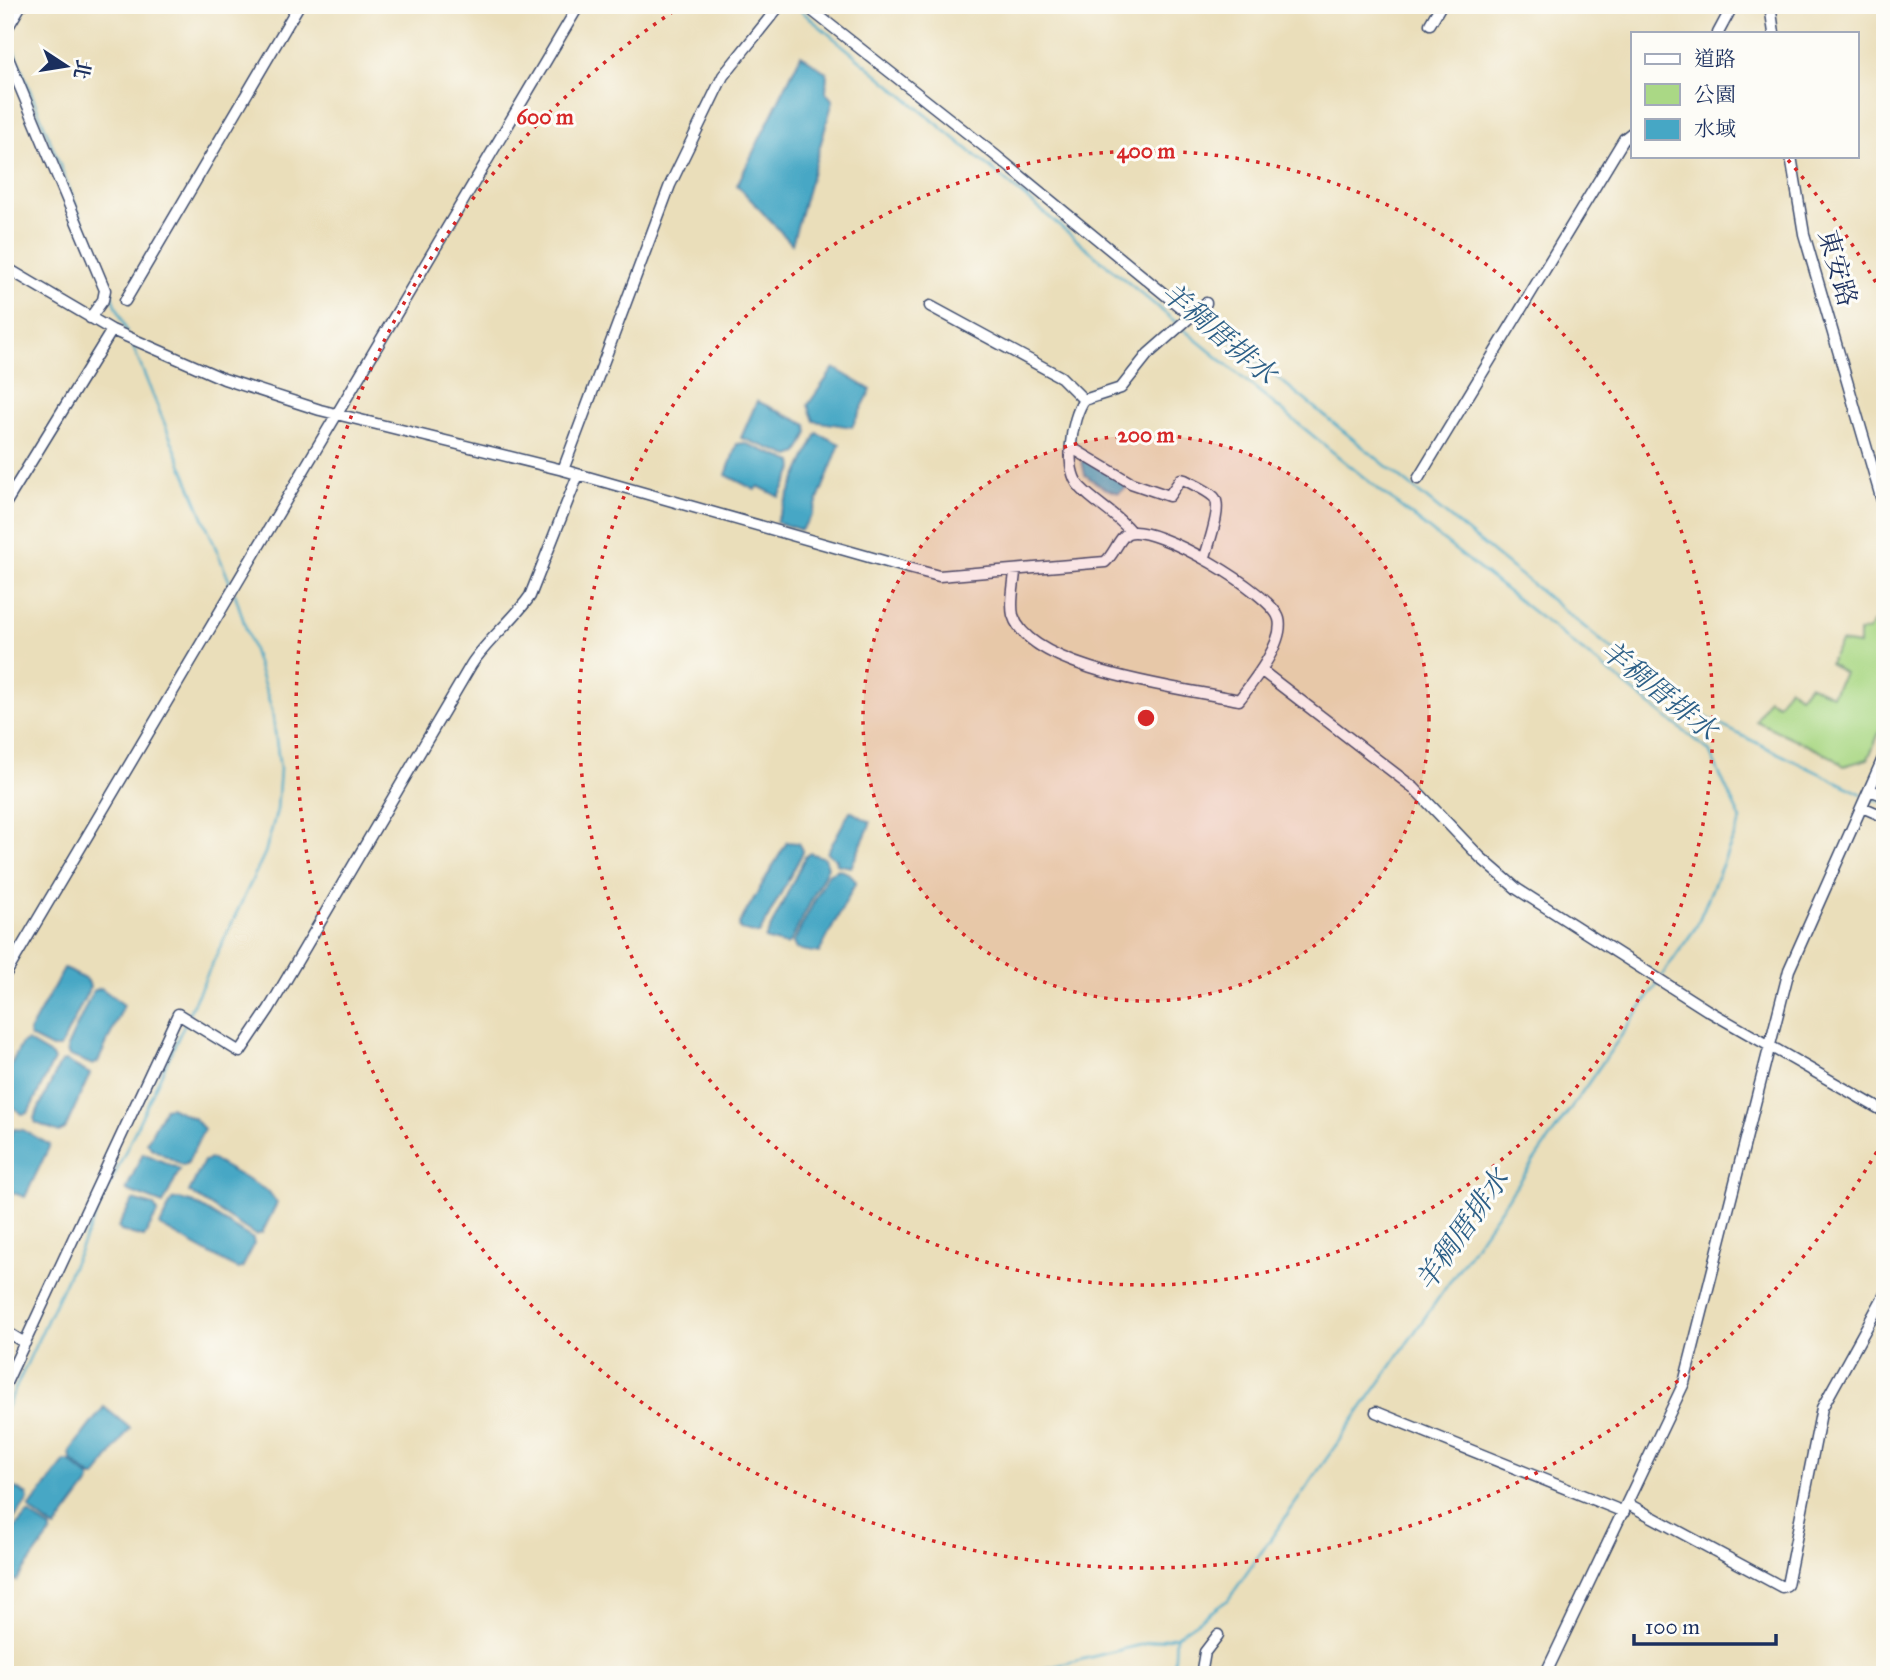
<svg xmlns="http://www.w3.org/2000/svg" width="1890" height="1680" font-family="'IM FELL Great Primer','Noto Serif TC',serif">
<rect width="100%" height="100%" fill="#fdfcf7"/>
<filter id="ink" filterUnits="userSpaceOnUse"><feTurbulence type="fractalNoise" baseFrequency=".0143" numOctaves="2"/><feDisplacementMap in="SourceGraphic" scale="14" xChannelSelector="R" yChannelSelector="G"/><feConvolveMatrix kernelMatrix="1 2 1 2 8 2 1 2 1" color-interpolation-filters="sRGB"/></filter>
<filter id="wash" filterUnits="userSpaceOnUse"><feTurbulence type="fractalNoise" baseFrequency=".00686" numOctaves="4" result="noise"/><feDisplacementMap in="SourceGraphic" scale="28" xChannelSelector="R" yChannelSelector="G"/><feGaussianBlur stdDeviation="1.57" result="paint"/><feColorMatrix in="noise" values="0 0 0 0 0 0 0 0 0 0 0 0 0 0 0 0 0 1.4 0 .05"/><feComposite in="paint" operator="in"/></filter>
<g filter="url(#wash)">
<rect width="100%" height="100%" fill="#eadeba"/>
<path fill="#aad885" stroke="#628472" stroke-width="2" d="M 1885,604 L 1885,719 L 1868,759 L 1844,766 L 1832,757 L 1756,721 L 1768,699 L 1778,704 L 1789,687 L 1800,696 L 1809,685 L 1832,695 L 1844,673 L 1829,663 L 1841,642 L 1859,645 L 1859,633 L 1869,630 Z"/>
<path fill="#46a7c5" stroke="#306b92" stroke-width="2" d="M 801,55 L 827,73 L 826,92 L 833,101 L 792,244 L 737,185 Z
M 834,368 L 871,390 L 852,427 L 814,421 L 808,405 Z
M 757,401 L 807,425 L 808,433 L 798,453 L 790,456 L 741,438 Z
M 817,433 L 840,444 L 812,515 L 801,530 L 776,522 Z
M 744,443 L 793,462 L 794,468 L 779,497 L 758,486 L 755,490 L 726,475 L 737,444 Z
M 1081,457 L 1129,486 L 1118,493 L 1104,488 L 1085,475 Z
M 850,811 L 870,822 L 870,825 L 851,867 L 836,864 L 837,860 L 827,853 Z
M 787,842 L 798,843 L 803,852 L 759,934 L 740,930 L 739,924 Z
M 810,853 L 825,858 L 828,867 L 790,943 L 786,945 L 765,939 L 805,857 Z
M 838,869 L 850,874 L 856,882 L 819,953 L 796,949 L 793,943 L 828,874 Z
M 64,968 L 88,981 L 90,987 L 60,1048 L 52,1048 L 30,1037 L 29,1032 Z
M 101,988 L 124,1005 L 98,1062 L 93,1065 L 68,1055 L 67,1047 L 93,991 Z
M 27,1041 L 52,1056 L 54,1060 L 28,1113 L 22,1114 L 5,1101 L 5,1076 L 22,1043 Z
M 66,1061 L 90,1074 L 65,1129 L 59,1132 L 36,1123 L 34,1118 L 61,1062 Z
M 170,1107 L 195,1119 L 204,1129 L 187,1164 L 182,1165 L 151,1148 L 147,1142 L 165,1108 Z
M 14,1129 L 23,1130 L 50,1145 L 25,1197 L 5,1190 L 5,1146 Z
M 143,1153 L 180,1169 L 163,1204 L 126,1190 Z
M 211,1159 L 269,1192 L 277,1203 L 262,1233 L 255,1235 L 189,1192 L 204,1161 Z
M 179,1199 L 194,1203 L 253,1239 L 254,1245 L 242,1268 L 237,1269 L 160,1226 L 172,1200 Z
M 133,1200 L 154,1206 L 158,1212 L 144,1237 L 121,1231 L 118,1227 Z
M 104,1407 L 130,1428 L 95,1477 L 92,1477 L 71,1460 L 70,1451 Z
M 65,1461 L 69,1461 L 90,1478 L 90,1482 L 55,1529 L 30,1510 L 30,1507 Z
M 5,1482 L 27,1495 L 28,1500 L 5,1531 Z
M 28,1513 L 51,1529 L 51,1533 L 16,1581 L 5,1574 L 5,1539 Z"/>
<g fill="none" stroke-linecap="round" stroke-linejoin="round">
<path stroke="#46a7c5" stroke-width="2.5" d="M 794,5 L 1178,324
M 7,33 L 89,238
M 1187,285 L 1198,306
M 110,290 L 127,332
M 1201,312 L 1204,318 L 1662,690 L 1710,720 L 1862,794
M 1183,329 L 1378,489 L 1709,751 L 1741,820 L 1696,927 L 1661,977
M 131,342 L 231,585
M 1868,797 L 1885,803
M 187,1017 L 265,853 L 277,810 L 280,769 L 272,710 L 235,594
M 5,1411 L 185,1023
M 1019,1675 L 1176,1636 L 1228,1600 L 1658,983
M 1174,1675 L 1176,1636"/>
</g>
</g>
<g filter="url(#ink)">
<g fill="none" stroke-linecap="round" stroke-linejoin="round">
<g stroke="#3a496c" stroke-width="13">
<path id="minor" d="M 805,5 L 995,155 L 1191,316
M 1770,5 L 1774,33
M 1430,24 L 1441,5
M 5,32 L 21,5
M 1718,33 L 1733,5
M 5,51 L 105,290 L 103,300 L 90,318
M 1791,156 L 1804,234 L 1885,511
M 5,267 L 112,330 L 224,379 L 320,410 L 563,470 L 901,566 L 939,576 L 1105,562 C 1114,555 1119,537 1128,533 C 1154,523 1272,593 1279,619 C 1285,642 1252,683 1239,700 C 1188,689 1029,671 1013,615 C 1010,603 1014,585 1015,572
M 125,301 L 299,5
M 930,306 L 1061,377 L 1084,400
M 1072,448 L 1131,483 L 1169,496 L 1181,479 L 1185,480 C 1194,485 1207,490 1214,497 C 1223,506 1208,545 1205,557
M 563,470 L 670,185 L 723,76 L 780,5
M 1418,479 L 1624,139 L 1633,132
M 5,504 L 112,330
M 1131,532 C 1117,514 1096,504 1081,488 C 1063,470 1071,419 1084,400 L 1121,388 L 1148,354 L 1206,303
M 1262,671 L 1414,788 L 1480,857 L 1517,889 L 1707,1010 L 1885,1112
M 1870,790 L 1885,796
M 1862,807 L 1885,817
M 5,975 L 579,5
M 5,1331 L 25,1343
M 5,1385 L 178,1014 L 240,1052 L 269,1009 L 471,665 C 488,639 513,621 530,596 L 578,475
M 1376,1412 L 1624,1512
M 1628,1504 L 1782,1587 L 1787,1585 L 1822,1408 L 1885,1294
M 1201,1675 L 1205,1652 L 1218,1635
M 1545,1675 L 1684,1383 L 1789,970 L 1885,754"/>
</g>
<use href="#minor" stroke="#fff" stroke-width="10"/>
</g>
</g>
<circle cx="1146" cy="718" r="283" fill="#d62828" fill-opacity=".12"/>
<g fill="none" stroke="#d62828" stroke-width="3.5" stroke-dasharray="3.5 7">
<circle cx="1146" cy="718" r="283"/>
<circle cx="1146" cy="718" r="567"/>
<path d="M1882 1143A850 850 0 1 1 677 9M1788 160A850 850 0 0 1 1882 293"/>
</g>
<g text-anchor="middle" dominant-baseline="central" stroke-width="6" stroke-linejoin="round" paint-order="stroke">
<g font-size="26" fill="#1b2f5e" stroke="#fdfcf7">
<text transform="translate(1838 268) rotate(74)">東安路</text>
</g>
<g font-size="28" font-style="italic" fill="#2c5f87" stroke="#fdfcf7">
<text transform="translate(1219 333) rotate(40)">羊稠厝排水</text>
<text transform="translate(1659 690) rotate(39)">羊稠厝排水</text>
<text transform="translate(1462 1230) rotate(-55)">羊稠厝排水</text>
</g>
</g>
<circle cx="1146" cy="718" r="10" fill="#d62828" stroke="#fdfcf7" stroke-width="3.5"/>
<g font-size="21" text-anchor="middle" font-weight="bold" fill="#d62828" stroke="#fdfcf7" stroke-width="6" stroke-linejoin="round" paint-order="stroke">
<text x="545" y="124">600 m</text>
<text x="1146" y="158">400 m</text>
<text x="1146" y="442">200 m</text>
</g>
<rect width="1890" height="1680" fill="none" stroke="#fdfcf7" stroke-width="28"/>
<rect x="1631" y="32" width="228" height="126" fill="#fdfcf7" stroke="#a3aaba" stroke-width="2"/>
<rect x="1645" y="54" width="35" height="10" fill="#ffffff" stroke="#a3aaba" stroke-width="2"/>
<text x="1694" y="66" font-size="21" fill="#1b2f5e">道路</text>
<rect x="1645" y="84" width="35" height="21" fill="#aad885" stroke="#a3aaba" stroke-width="2"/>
<text x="1694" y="102" font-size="21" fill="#1b2f5e">公園</text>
<rect x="1645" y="119" width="35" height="21" fill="#46a7c5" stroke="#a3aaba" stroke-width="2"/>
<text x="1694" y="136" font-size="21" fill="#1b2f5e">水域</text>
<g transform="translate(66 66) rotate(102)" stroke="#fdfcf7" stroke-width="5" paint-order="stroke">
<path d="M0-5L12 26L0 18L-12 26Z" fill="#1b2f5e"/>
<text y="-10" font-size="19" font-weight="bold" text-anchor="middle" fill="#1b2f5e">北</text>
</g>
<path d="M1634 1634v10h142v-10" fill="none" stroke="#1b2f5e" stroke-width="3.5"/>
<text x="1645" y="1634" font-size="21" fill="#1b2f5e" stroke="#fdfcf7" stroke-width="5" paint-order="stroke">100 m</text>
</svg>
